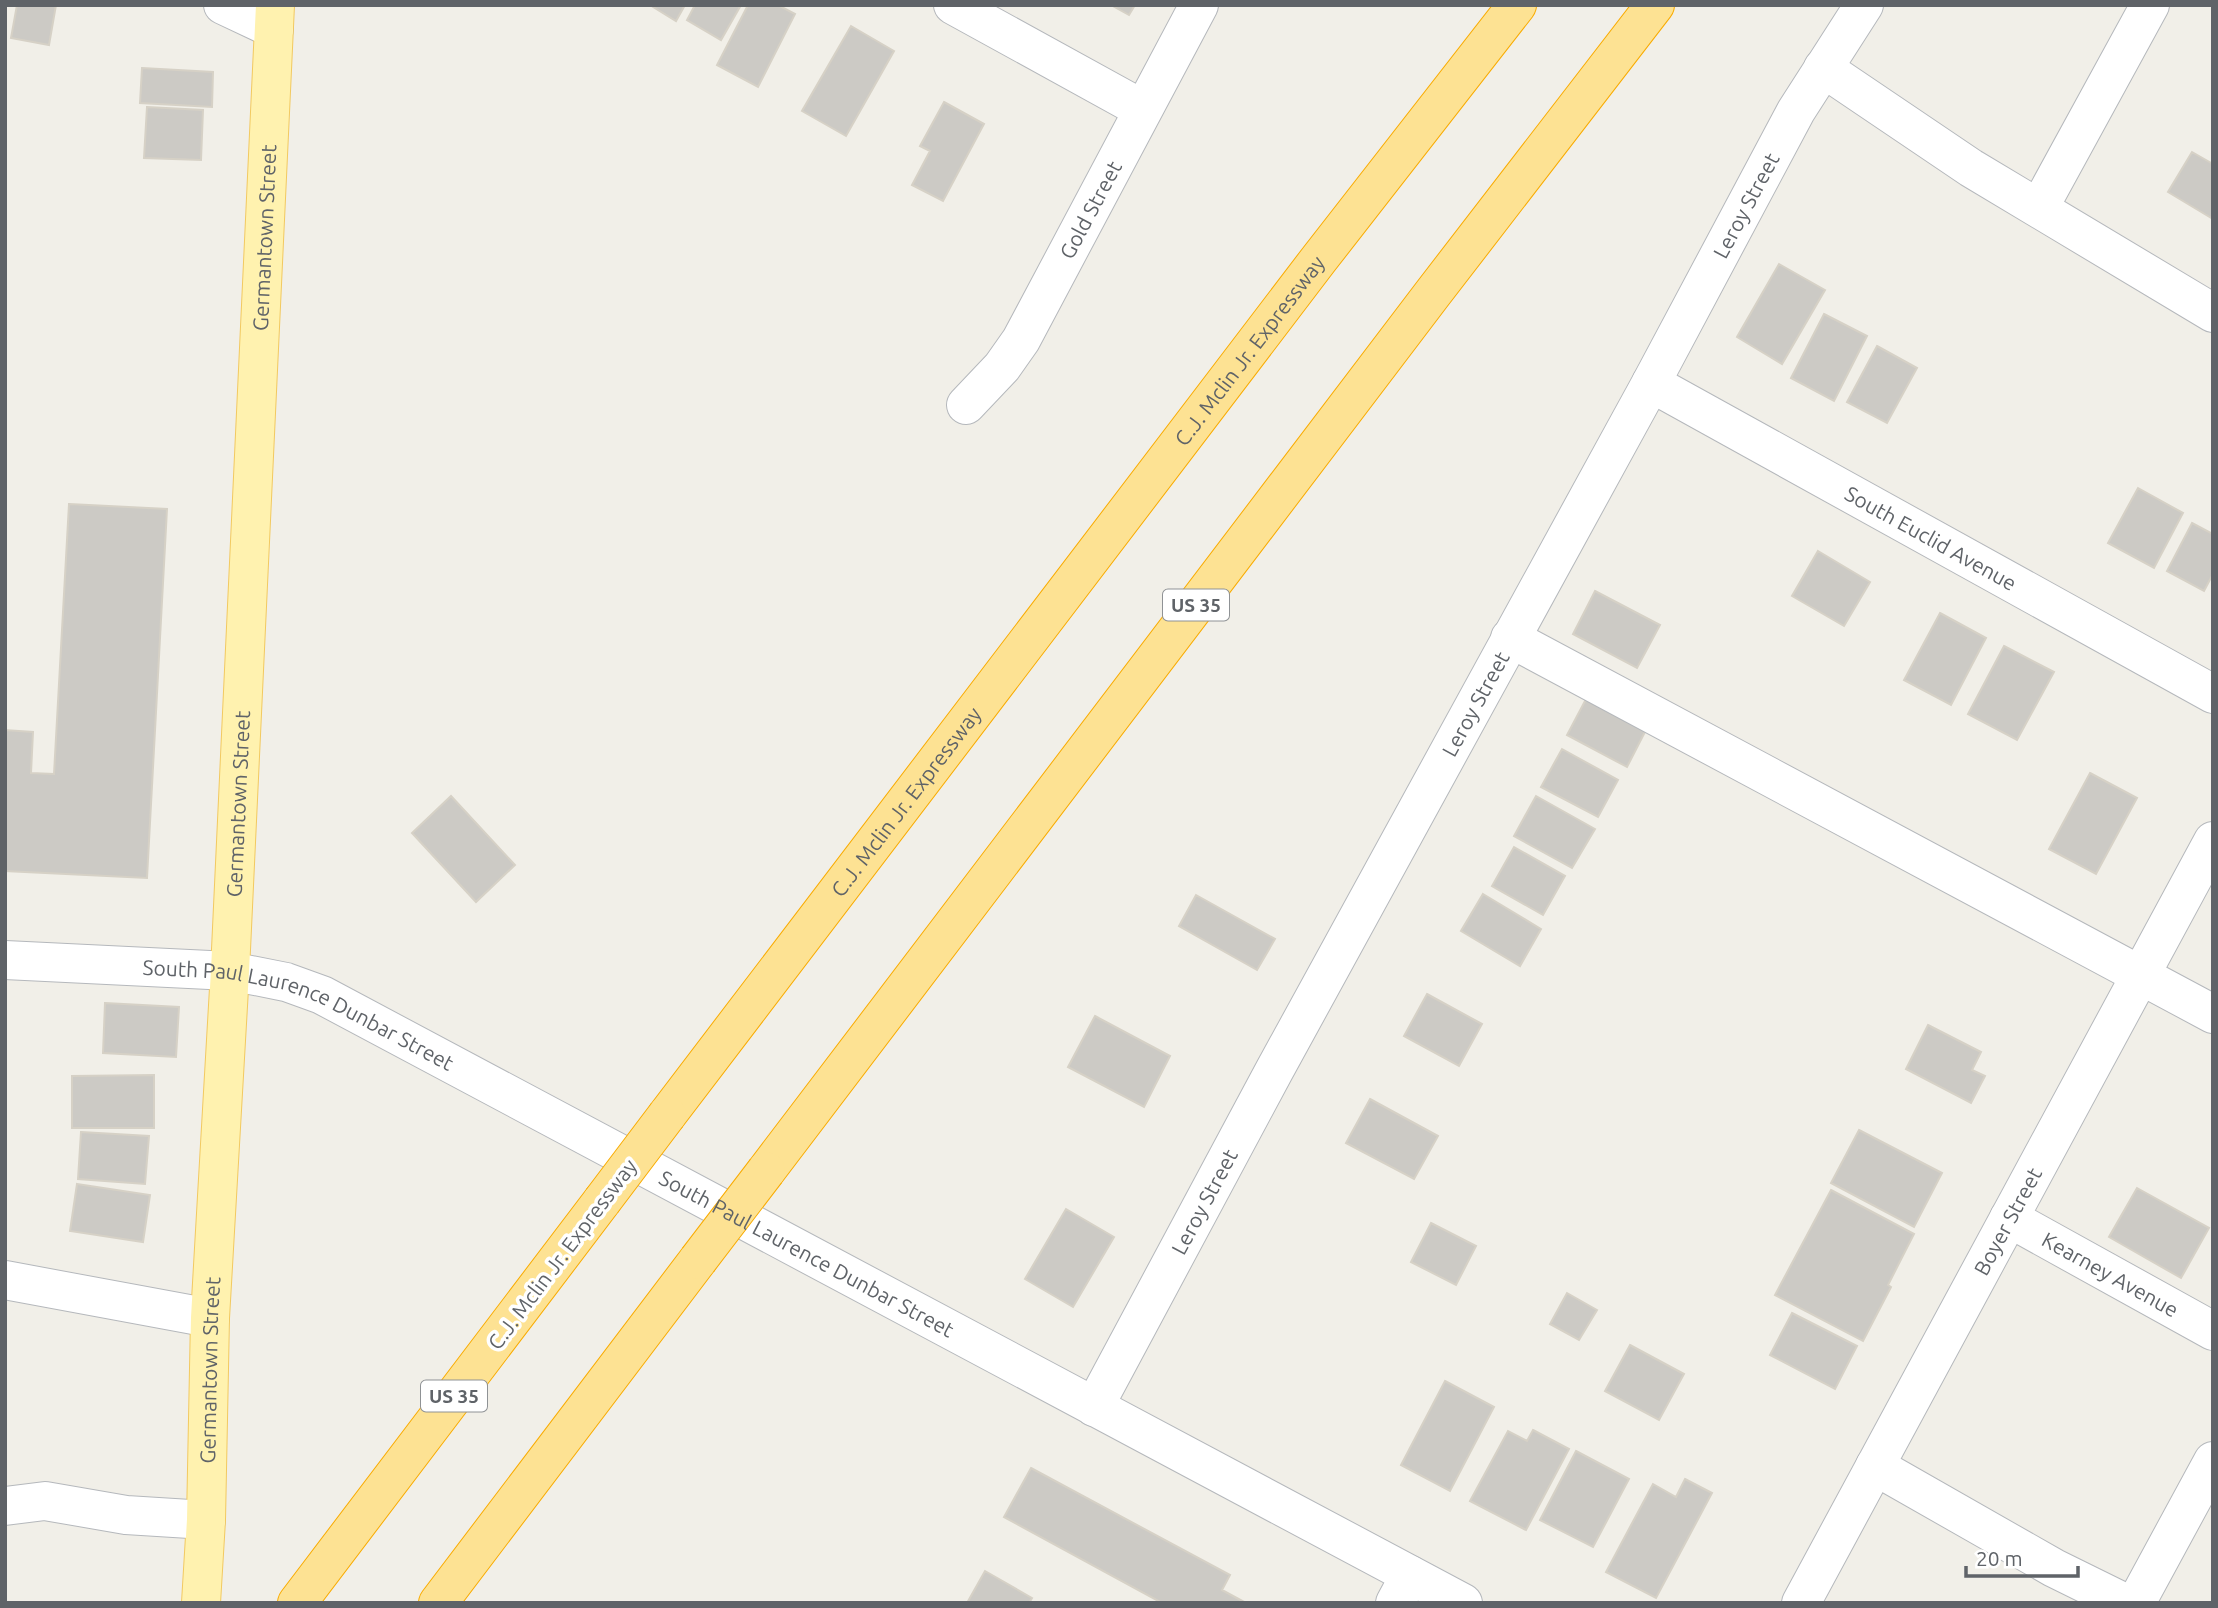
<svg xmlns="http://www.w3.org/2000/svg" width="2218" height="1608" font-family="Ubuntu,sans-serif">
<rect width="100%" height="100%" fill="#f1efe8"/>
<path fill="#cccac5" stroke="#d6d1c6" stroke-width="2" d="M 17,5 L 56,5 L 49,45 L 11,38 Z
M 650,5 L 685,5 L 676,21 Z
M 695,5 L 741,5 L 721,40 L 687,20 Z
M 748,5 L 778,5 L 795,14 L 758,87 L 717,65 Z
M 1111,5 L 1135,5 L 1129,15 Z
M 851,26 L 894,51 L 846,136 L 802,111 Z
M 142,68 L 213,72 L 212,107 L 140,103 Z
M 944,102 L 984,124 L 943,201 L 912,185 L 930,151 L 920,146 Z
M 147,107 L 203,110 L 201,160 L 144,158 Z
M 2192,152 L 2213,164 L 2213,219 L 2168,192 Z
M 1779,264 L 1825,290 L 1782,364 L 1737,337 Z
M 1824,314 L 1867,336 L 1834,401 L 1791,378 Z
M 1877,346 L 1917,368 L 1887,423 L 1847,402 Z
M 2138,488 L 2183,513 L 2154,568 L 2108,543 Z
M 69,504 L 167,509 L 147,878 L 5,871 L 5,730 L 33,732 L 31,773 L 54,774 Z
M 2192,523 L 2213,534 L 2213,574 L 2204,591 L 2167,571 Z
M 1818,551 L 1870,582 L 1844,626 L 1792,596 Z
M 1595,591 L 1660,625 L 1637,668 L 1573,634 Z
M 1940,613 L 1986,638 L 1951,705 L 1904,680 Z
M 2004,646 L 2054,672 L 2017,740 L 1968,714 Z
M 1586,699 L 1646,730 L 1627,767 L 1567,735 Z
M 1562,749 L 1618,780 L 1598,817 L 1541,787 Z
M 2090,773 L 2137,798 L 2096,874 L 2049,849 Z
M 451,796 L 515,865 L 476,902 L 412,833 Z
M 1536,796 L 1595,829 L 1572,868 L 1514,836 Z
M 1514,847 L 1565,876 L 1543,915 L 1492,886 Z
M 1483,894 L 1541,929 L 1520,966 L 1461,931 Z
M 1196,895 L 1275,939 L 1257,970 L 1179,926 Z
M 1427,994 L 1482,1024 L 1459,1066 L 1404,1036 Z
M 105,1003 L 179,1007 L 176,1057 L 103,1053 Z
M 1095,1016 L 1170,1056 L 1144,1107 L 1068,1067 Z
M 1928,1025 L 1981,1052 L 1972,1070 L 1985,1076 L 1971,1103 L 1906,1069 Z
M 154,1075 L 154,1128 L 72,1128 L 72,1076 Z
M 1370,1099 L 1438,1136 L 1414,1179 L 1346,1143 Z
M 1859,1130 L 1942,1173 L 1914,1227 L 1831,1183 Z
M 81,1132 L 149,1136 L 145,1184 L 78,1179 Z
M 77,1184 L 150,1195 L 143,1242 L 70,1231 Z
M 2137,1188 L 2209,1228 L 2181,1278 L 2109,1237 Z
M 1831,1190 L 1914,1234 L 1888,1285 L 1891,1287 L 1863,1341 L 1775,1295 Z
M 1066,1209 L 1114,1237 L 1073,1307 L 1025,1279 Z
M 1431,1223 L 1476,1246 L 1456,1285 L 1411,1262 Z
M 1567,1293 L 1597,1310 L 1579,1340 L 1550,1324 Z
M 1792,1313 L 1857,1346 L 1835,1389 L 1770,1355 Z
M 1630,1345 L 1684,1374 L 1659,1420 L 1605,1391 Z
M 1445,1381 L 1494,1407 L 1450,1491 L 1401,1465 Z
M 1533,1430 L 1569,1449 L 1526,1530 L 1470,1501 L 1508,1431 L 1527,1441 Z
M 1576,1451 L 1629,1479 L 1593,1547 L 1540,1520 Z
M 1031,1468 L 1230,1575 L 1222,1590 L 1246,1603 L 1162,1603 L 1004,1517 Z
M 1685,1479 L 1712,1493 L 1656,1598 L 1606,1572 L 1653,1484 L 1676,1497 Z
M 985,1571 L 1032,1598 L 1029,1603 L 967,1603 Z"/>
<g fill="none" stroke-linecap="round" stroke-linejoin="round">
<g stroke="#b5b8bc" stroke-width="40">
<g id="minor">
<path d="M 223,5 L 274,29"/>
<path d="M 953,5 L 1142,109"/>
<path d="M 1823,68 L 1971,168 L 2213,313"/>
<path d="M 2039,208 L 2150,5"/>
<path id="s1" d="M 1651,383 L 2213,694"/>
<path id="s2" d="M 966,405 L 1002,367 L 1021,340 L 1199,5"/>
<path d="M 1510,638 L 2213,1014"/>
<path id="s3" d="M 5,960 L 230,971 L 286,982 L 322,995 L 1463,1603"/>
<path id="s4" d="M 2009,1218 L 2213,1331"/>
<path d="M 5,1280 L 210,1318"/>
<path id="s5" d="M 1094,1407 L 1274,1071 L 1651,383 L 1796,111 L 1864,5"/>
<path d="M 1875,1466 L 2054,1568 L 2125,1603"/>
<path d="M 5,1506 L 45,1501 L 126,1515 L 206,1520"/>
<path d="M 1395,1603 L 1410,1575"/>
<path id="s6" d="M 1801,1603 L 2213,841"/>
<path d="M 2136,1603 L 2213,1461"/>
</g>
</g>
<g stroke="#f2c960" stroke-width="40">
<g id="major">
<path id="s7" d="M 201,1603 L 206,1520 L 210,1318 L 230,971 L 275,5"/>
</g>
</g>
<g stroke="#f9ab00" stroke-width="40">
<g id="highway">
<path id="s8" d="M 667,1115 L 1319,259 L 1517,5"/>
<path d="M 766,1171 L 1433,293 L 1655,5"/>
<path d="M 297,1603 L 602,1201"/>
<path d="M 438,1603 L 698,1260"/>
</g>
</g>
<use href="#minor" stroke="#fff" stroke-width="38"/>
<use href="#major" stroke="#fff2af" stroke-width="38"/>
<use href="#highway" stroke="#fde293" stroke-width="38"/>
<g stroke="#f9ab00" stroke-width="40" stroke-linecap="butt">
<path id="highway-bridge" d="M 602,1201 L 667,1115
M 698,1260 L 766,1171"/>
</g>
<use href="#highway-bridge" stroke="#fde293" stroke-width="38"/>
</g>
<g text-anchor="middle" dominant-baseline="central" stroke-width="7" stroke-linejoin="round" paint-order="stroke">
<g fill="#fff" stroke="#8f9295" stroke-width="2">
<rect x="1163" y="589.5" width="66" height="31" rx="5"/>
<rect x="421" y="1380.5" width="66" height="31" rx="5"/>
</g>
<g font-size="19" font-weight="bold" fill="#5f6368">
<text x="1196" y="605">US 35</text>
<text x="454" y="1396">US 35</text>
</g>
<g font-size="21" fill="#5f6368" stroke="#fff">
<text stroke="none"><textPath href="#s5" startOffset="1367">Leroy Street</textPath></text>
<text stroke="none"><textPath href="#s2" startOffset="233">Gold Street</textPath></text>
<text stroke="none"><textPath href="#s7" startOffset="1367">Germantown Street</textPath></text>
<text stroke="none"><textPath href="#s8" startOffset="961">C.J. Mclin Jr. Expressway</textPath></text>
<text stroke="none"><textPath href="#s1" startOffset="320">South Euclid Avenue</textPath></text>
<text stroke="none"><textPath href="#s5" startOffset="800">Leroy Street</textPath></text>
<text stroke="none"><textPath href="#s8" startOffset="394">C.J. Mclin Jr. Expressway</textPath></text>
<text stroke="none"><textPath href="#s7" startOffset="800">Germantown Street</textPath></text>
<text stroke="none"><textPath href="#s3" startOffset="303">South Paul Laurence Dunbar Street</textPath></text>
<text stroke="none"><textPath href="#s5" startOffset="233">Leroy Street</textPath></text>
<text stroke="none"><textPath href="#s6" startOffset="434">Boyer Street</textPath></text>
<text transform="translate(562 1254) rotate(-53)">C.J. Mclin Jr. Expressway</text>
<text stroke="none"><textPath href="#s3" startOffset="870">South Paul Laurence Dunbar Street</textPath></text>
<text stroke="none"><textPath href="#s4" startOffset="116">Kearney Avenue</textPath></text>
<text stroke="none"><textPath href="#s7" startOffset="233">Germantown Street</textPath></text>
</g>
</g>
<rect width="2218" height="1608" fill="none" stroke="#5f6368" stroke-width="14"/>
<path d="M1966 1566v10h112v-10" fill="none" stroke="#5f6368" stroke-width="3.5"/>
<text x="1976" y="1566" font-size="21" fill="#5f6368" stroke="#ffffff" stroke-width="5" paint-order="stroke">20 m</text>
</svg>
